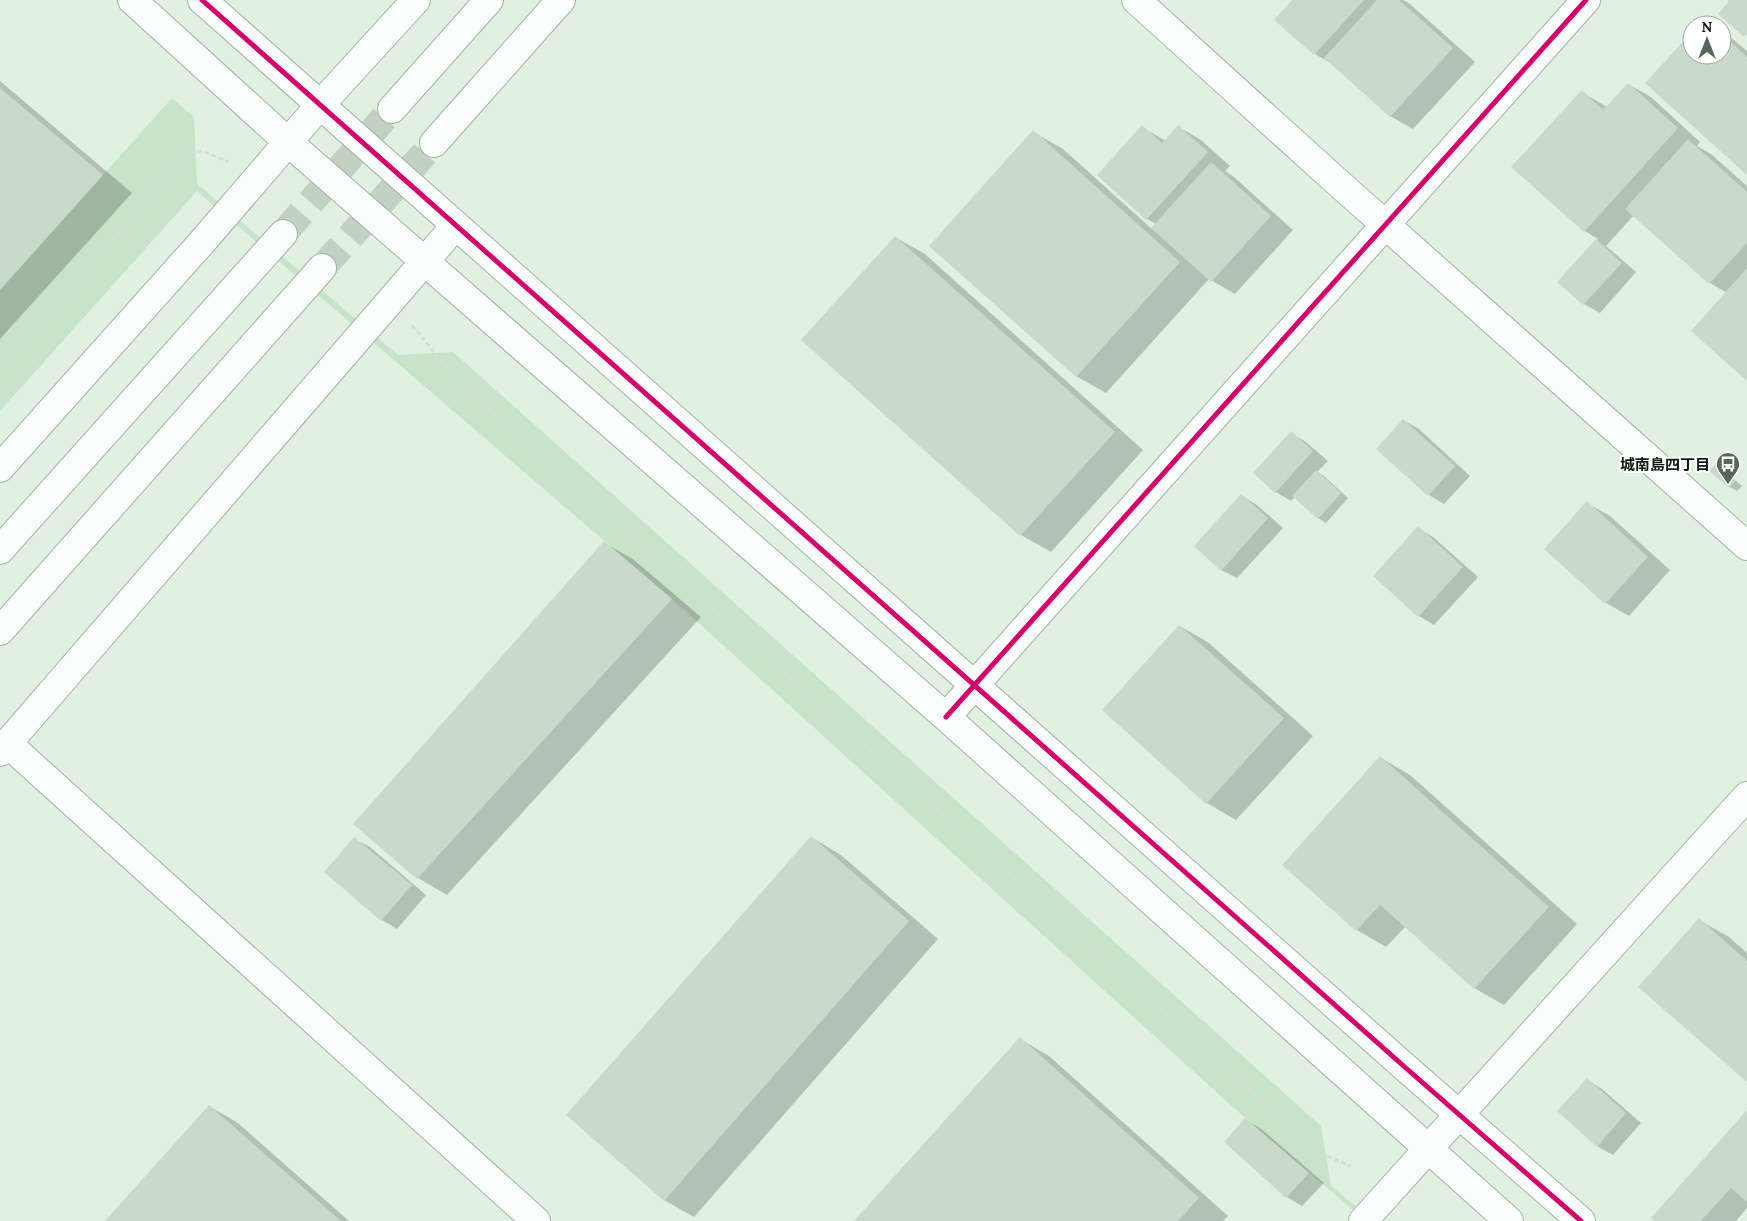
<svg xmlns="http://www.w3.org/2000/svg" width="1747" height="1221" font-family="Lora,'Noto Sans JP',serif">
<rect width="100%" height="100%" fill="#e0f1e2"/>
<path fill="#c7e3c9" d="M 172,98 L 194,117 L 197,184 L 398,355 L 453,352 L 1321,1126 L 1331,1186 L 1374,1221 L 1366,1221 L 1245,1118 L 672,599 L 197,191 L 0,411 L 0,290 Z"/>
<path fill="#0003" d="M 1294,0 L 1403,0 L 1410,4 L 1475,62 L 1413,129 L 1390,116 L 1334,65 L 1315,54 Z
M 1705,20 L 1713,25 L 1700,25 Z
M 1722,30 L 1747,51 L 1747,173 L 1647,83 L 1692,34 L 1692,55 L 1722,55 Z
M 0,81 L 132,193 L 0,339 Z
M 1628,84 L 1651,97 L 1700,142 L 1697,146 L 1711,154 L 1747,186 L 1747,379 L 1727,293 L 1710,283 L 1634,215 L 1606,246 L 1636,272 L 1600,313 L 1584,304 L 1559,282 L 1598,239 L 1585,231 L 1582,92 L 1607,107 Z
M 1142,127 L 1166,141 L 1179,127 L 1201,140 L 1230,166 L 1225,171 L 1234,177 L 1293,230 L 1235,294 L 1209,279 L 1106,393 L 1076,376 L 1033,132 L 1063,149 L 1152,229 L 1156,224 L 1147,219 Z
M 895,237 L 925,254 L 1143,450 L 1051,552 L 1021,535 L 803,339 Z
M 1403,420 L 1419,429 L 1470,476 L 1444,504 L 1429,495 Z
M 1291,433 L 1306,442 L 1328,461 L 1317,472 L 1324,476 L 1348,498 L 1326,523 L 1318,518 L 1295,497 L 1291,501 L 1276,492 L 1255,473 Z
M 1716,465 L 1723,470 L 1742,486 L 1737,491 L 1730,487 Z
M 1242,496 L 1257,505 L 1283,528 L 1237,578 L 1221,570 Z
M 1587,503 L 1610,516 L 1670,570 L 1629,616 L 1606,603 L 1546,549 Z
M 1418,528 L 1433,537 L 1478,577 L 1434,625 L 1419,616 L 1374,576 Z
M 605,543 L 634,560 L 701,617 L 447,895 L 418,878 Z
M 1180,626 L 1209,643 L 1313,736 L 1236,820 L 1207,803 Z
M 1381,758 L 1410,775 L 1577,924 L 1504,1005 L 1474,988 L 1406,926 L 1386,947 L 1357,930 Z
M 811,837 L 841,855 L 938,939 L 694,1217 L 664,1200 Z
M 354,839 L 370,847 L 426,895 L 397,929 L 382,920 Z
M 1699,920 L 1729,937 L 1747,953 L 1747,1081 Z
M 1020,1039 L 1049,1056 L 1228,1216 L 1223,1221 L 856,1221 Z
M 1587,1080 L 1602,1089 L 1641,1123 L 1613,1155 L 1597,1146 Z
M 209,1106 L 238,1123 L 349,1221 L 107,1221 Z
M 1747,1112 L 1747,1208 L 1736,1221 L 1657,1221 Z
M 1245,1120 L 1260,1128 L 1324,1183 L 1302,1206 L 1287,1197 L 1226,1142 Z"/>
<path fill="#c9daca" d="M 1292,0 L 1364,0 L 1314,55 L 1274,20 Z
M 1377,0 L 1399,0 L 1453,48 L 1390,117 L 1324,58 Z
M 1727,0 L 1747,0 L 1747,34 L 1744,37 L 1718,14 L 1729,1 Z
M 1692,32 L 1692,55 L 1722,55 L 1722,34 L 1747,57 L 1747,175 L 1645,83 Z
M 1628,83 L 1678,128 L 1584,232 L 1511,167 L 1582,90 L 1603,110 Z
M 0,88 L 103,175 L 0,290 Z
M 1142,125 L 1162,143 L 1178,125 L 1208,152 L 1146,220 L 1097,175 Z
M 1033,130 L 1180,262 L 1076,377 L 929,246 Z
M 1688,139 L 1747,192 L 1747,243 L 1709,284 L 1625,209 Z
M 1211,162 L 1271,216 L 1211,282 L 1151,228 Z
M 895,236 L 1115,432 L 1020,536 L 801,340 Z
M 1596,239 L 1622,263 L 1583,305 L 1557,282 Z
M 1747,268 L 1747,381 L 1691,331 Z
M 1403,419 L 1455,466 L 1428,496 L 1376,449 Z
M 1291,431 L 1313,451 L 1275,493 L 1253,473 Z
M 1716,464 L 1735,481 L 1729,488 L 1709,471 Z
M 1316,470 L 1341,493 L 1318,519 L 1292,496 Z
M 1241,494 L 1268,518 L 1221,571 L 1194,546 Z
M 1587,501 L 1648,557 L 1605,604 L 1544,549 Z
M 1418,526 L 1463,567 L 1418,617 L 1373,576 Z
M 604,541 L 672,599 L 417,879 L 353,824 Z
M 1179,625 L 1284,718 L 1206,804 L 1102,710 Z
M 1380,756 L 1549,907 L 1474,989 L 1380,905 L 1356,931 L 1282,865 Z
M 811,836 L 909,921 L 664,1201 L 566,1115 Z
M 354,837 L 412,885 L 381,921 L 324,872 Z
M 1699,918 L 1747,961 L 1747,1082 L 1638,987 Z
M 1020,1037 L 1199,1198 L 1178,1221 L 854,1221 Z
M 1587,1078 L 1626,1113 L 1597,1147 L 1557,1111 Z
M 209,1105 L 341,1221 L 105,1221 Z
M 1747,1110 L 1747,1202 L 1731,1188 L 1701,1221 L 1655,1221 L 1651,1218 Z
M 1245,1118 L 1309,1173 L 1286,1198 L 1224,1142 Z"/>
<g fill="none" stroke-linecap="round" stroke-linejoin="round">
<path stroke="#c1d1c2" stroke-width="28" stroke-dasharray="28 14" stroke-linecap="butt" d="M 283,234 L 392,109
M 322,268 L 434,143"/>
<g stroke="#a4b1a5" stroke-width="30">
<path id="minor" d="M 132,0 L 288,142 L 946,717 L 1509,1221
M 202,0 L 1407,1069 L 1581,1221
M 1136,0 L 1335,180 L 1747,546
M 392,109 L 489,0
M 434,143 L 561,0
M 0,468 L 203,241 L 320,105 L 416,0
M 0,550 L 283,234
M 0,631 L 322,268
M 946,717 L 1586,0
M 7,743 L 536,1221
M 0,752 L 456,225
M 1363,1221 L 1747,796"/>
</g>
<path stroke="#d7dcd7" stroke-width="3" stroke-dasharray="5 2.5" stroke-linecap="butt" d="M 412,325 L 457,380 L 1322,1154 L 1351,1166
M 0,363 L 172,174 L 185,153 L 202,151 L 229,162"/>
<use href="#minor" stroke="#fafdfb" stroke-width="28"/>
<g stroke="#fff" stroke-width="8">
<path id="cycleway" d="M 202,0 L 1407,1069 L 1581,1221
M 946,717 L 1586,0"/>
</g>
<use href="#cycleway" stroke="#d6006c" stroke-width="5"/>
</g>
<defs>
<g id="bus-pin" transform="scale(1.25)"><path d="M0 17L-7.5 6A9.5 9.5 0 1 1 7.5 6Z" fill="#586559" stroke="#fff"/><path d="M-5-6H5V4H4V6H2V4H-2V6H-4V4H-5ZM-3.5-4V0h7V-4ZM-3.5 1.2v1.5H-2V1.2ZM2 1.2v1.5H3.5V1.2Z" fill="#fff"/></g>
</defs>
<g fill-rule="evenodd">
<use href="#bus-pin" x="1728" y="464"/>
</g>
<g text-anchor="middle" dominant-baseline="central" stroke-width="4" stroke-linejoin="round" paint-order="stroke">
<g font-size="15" font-weight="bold" fill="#0f190f" stroke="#fff" text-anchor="end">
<text x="1710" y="464">城南島四丁目</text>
</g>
</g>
<g transform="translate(1707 40)"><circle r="24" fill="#ffffff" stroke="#9fa39f"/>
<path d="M0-4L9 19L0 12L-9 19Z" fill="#586559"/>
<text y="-8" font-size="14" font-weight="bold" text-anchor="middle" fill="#0f190f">N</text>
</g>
</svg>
